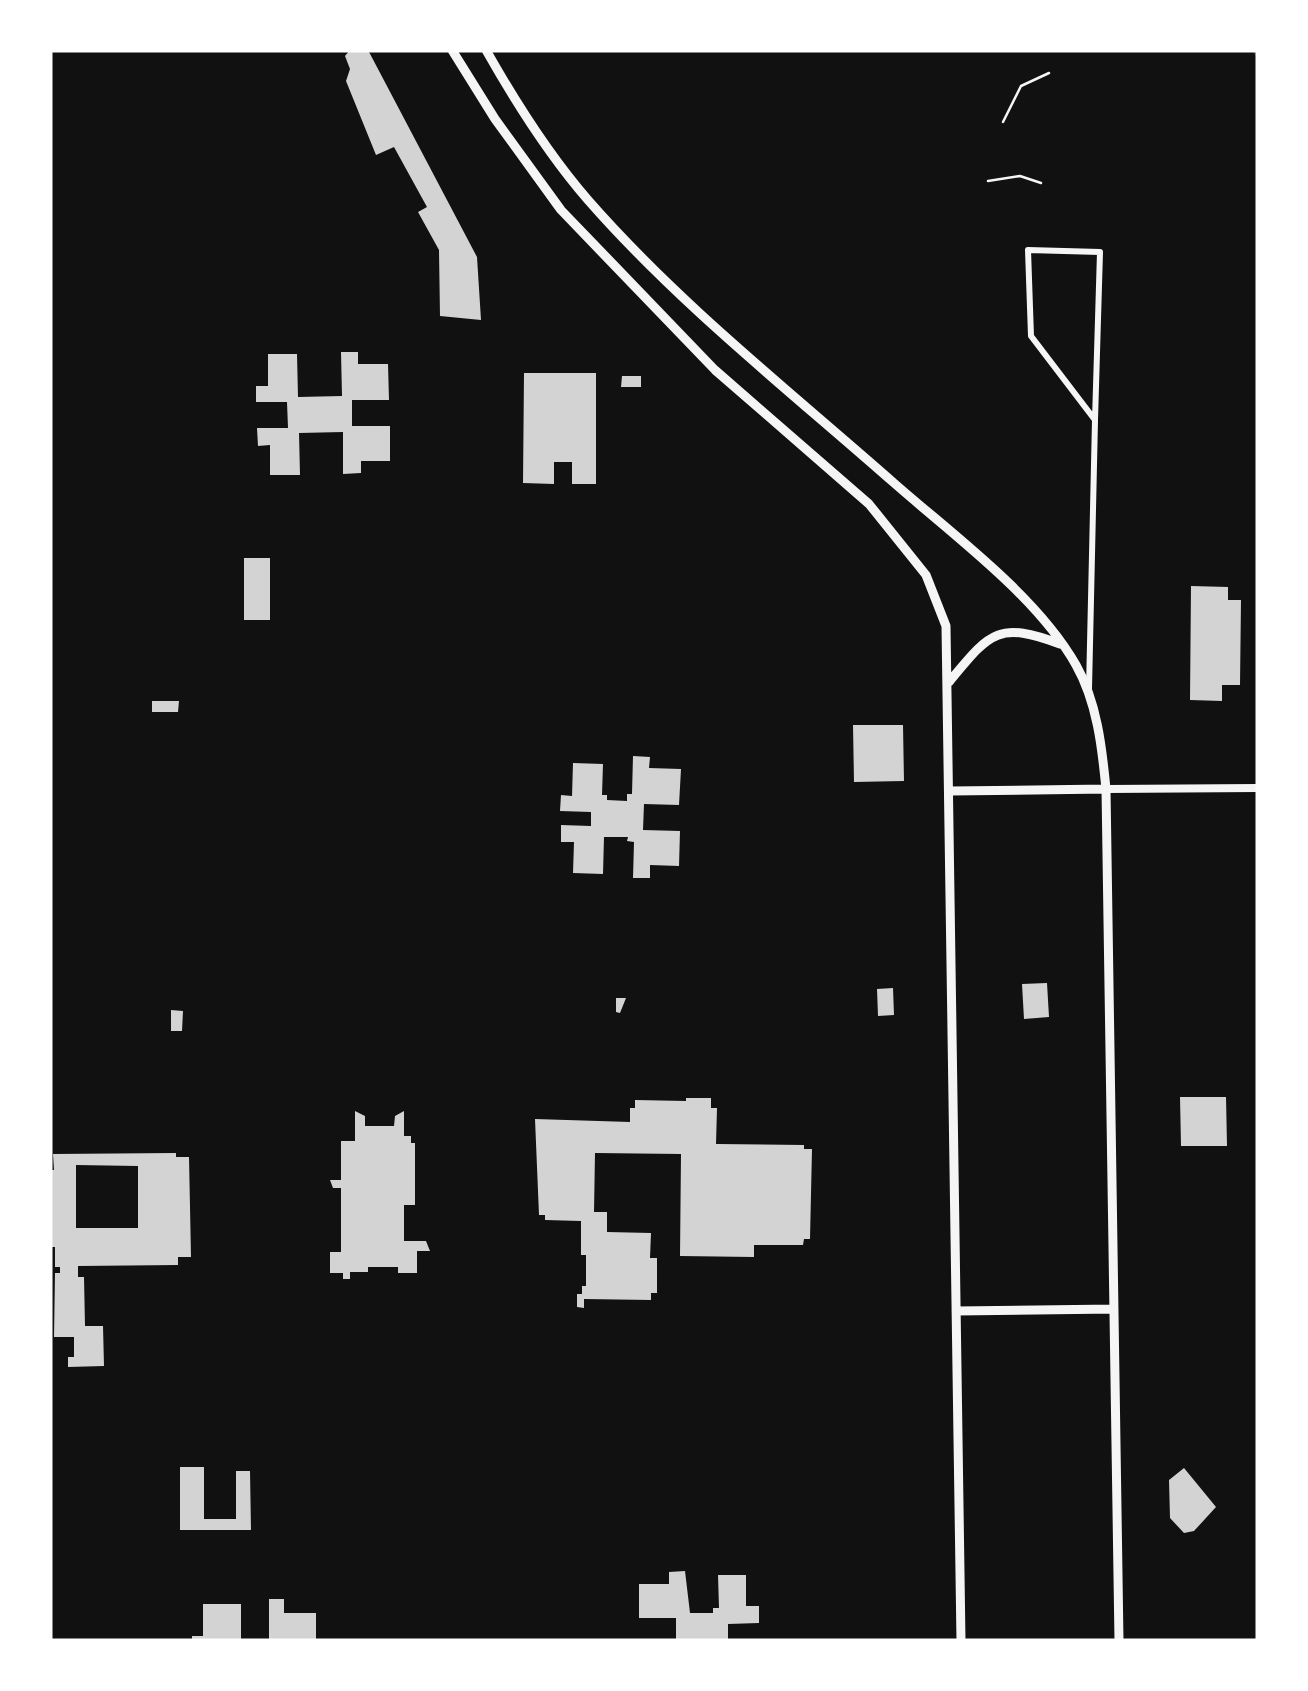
<svg xmlns="http://www.w3.org/2000/svg" width="1308" height="1691" font-family="'Noto Serif',serif">
<rect width="100%" height="100%" fill="#111"/>
<g fill="none" stroke-linecap="round" stroke-linejoin="round">
<path stroke="#333" stroke-width="4" d="M 1254,50 L 1258,56"/>
</g>
<path fill="#d3d3d3" fill-rule="evenodd" d="M 350,50 L 368,50 L 477,257 L 481,320 L 440,316 L 439,250 L 418,212 L 427,207 L 394,147 L 376,155 L 346,81 L 350,69 L 345,56 Z
M 341,352 L 358,352 L 358,364 L 388,364 L 389,400 L 352,400 L 352,426 L 390,426 L 390,461 L 361,461 L 361,473 L 343,474 L 343,432 L 299,433 L 300,475 L 270,475 L 270,445 L 258,446 L 257,428 L 288,428 L 287,402 L 256,402 L 256,386 L 268,386 L 268,354 L 297,354 L 298,397 L 342,396 Z
M 524,373 L 596,373 L 596,484 L 572,484 L 572,462 L 554,462 L 554,484 L 523,483 Z
M 622,376 L 641,376 L 641,387 L 621,387 Z
M 244,558 L 270,558 L 270,620 L 244,620 Z
M 1191,586 L 1228,587 L 1228,600 L 1241,600 L 1240,685 L 1222,685 L 1222,701 L 1190,700 Z
M 152,701 L 179,701 L 178,712 L 152,712 Z
M 853,725 L 903,725 L 904,781 L 854,782 Z
M 633,756 L 650,757 L 649,768 L 681,769 L 679,805 L 644,804 L 643,830 L 680,831 L 679,866 L 650,865 L 650,878 L 633,878 L 634,842 L 627,841 L 628,837 L 604,837 L 603,874 L 573,873 L 574,842 L 561,842 L 561,825 L 591,826 L 591,812 L 560,811 L 561,795 L 572,796 L 573,763 L 603,764 L 602,795 L 607,795 L 607,800 L 627,801 L 627,794 L 632,794 Z
M 1047,983 L 1049,1017 L 1024,1019 L 1022,984 Z
M 893,988 L 894,1015 L 878,1016 L 877,989 Z
M 616,998 L 626,998 L 620,1013 L 616,1012 Z
M 171,1010 L 183,1011 L 182,1031 L 171,1031 Z
M 1180,1097 L 1226,1097 L 1227,1146 L 1181,1146 Z
M 686,1098 L 711,1098 L 711,1108 L 717,1108 L 716,1144 L 804,1145 L 804,1149 L 812,1149 L 810,1239 L 804,1239 L 803,1245 L 754,1245 L 754,1257 L 680,1256 L 681,1154 L 595,1153 L 594,1212 L 607,1212 L 607,1232 L 651,1233 L 650,1258 L 657,1258 L 657,1293 L 651,1293 L 651,1300 L 584,1299 L 584,1308 L 577,1307 L 577,1294 L 582,1294 L 582,1286 L 586,1286 L 586,1255 L 581,1255 L 581,1221 L 545,1220 L 545,1215 L 539,1215 L 535,1119 L 630,1122 L 630,1108 L 635,1108 L 635,1100 L 686,1101 Z
M 355,1111 L 365,1116 L 365,1126 L 394,1126 L 395,1116 L 404,1111 L 404,1136 L 411,1136 L 411,1143 L 415,1143 L 415,1205 L 404,1205 L 404,1241 L 426,1241 L 430,1251 L 417,1251 L 417,1273 L 398,1273 L 398,1267 L 368,1267 L 368,1272 L 350,1272 L 350,1279 L 343,1279 L 343,1273 L 330,1273 L 330,1252 L 341,1252 L 341,1188 L 333,1188 L 330,1180 L 341,1180 L 341,1141 L 355,1141 Z
M 176,1153 L 176,1157 L 189,1157 L 191,1257 L 178,1257 L 178,1265 L 78,1266 L 78,1277 L 84,1277 L 85,1326 L 103,1326 L 104,1366 L 68,1367 L 68,1357 L 74,1357 L 74,1337 L 54,1337 L 55,1273 L 60,1273 L 60,1267 L 55,1267 L 55,1247 L 50,1247 L 50,1170 L 54,1170 L 53,1154 ZM 76,1165 L 138,1166 L 138,1228 L 76,1228 Z
M 180,1467 L 204,1467 L 204,1519 L 236,1519 L 236,1471 L 250,1471 L 251,1530 L 180,1530 Z
M 1184,1468 L 1216,1507 L 1194,1531 L 1184,1533 L 1170,1518 L 1169,1480 Z
M 685,1571 L 690,1613 L 713,1613 L 713,1608 L 719,1608 L 718,1575 L 746,1575 L 746,1606 L 759,1606 L 759,1623 L 728,1624 L 728,1641 L 676,1641 L 676,1618 L 639,1618 L 639,1584 L 669,1584 L 669,1572 Z
M 269,1599 L 284,1599 L 284,1613 L 316,1613 L 316,1641 L 269,1641 Z
M 203,1604 L 241,1604 L 241,1641 L 192,1641 L 192,1636 L 203,1636 Z"/>
<g fill="none" stroke-linecap="round" stroke-linejoin="round">
<path stroke="#f5f5f5" stroke-width="2.5" d="M 1003,122 L 1021,86 L 1049,73
M 988,181 L 1020,176 L 1041,183"/>
<path stroke="#f5f5f5" stroke-width="6" d="M 1028,250 L 1100,252 L 1095,420 L 1031,336 Z
M 1089,689 L 1095,420"/>
<path stroke="#f5f5f5" stroke-width="8" d="M 1106,789 L 1258,788"/>
<path stroke="#f5f5f5" stroke-width="9" d="M 452,50 L 495,119 L 561,210 L 715,370 L 869,504 L 926,575 L 946,626 L 961,1641
M 486,50 C 516,103 548,154 588,200 C 679,304 791,392 894,483 C 953,535 1037,596 1076,665 C 1097,702 1102,747 1106,789 L 1119,1641
M 949,682 C 989,634 997,620 1060,644
M 950,791 L 1106,789
M 956,1311 L 1114,1309"/>
</g>
<rect width="1308" height="1691" fill="none" stroke="#ffffff" stroke-width="105"/>
</svg>
